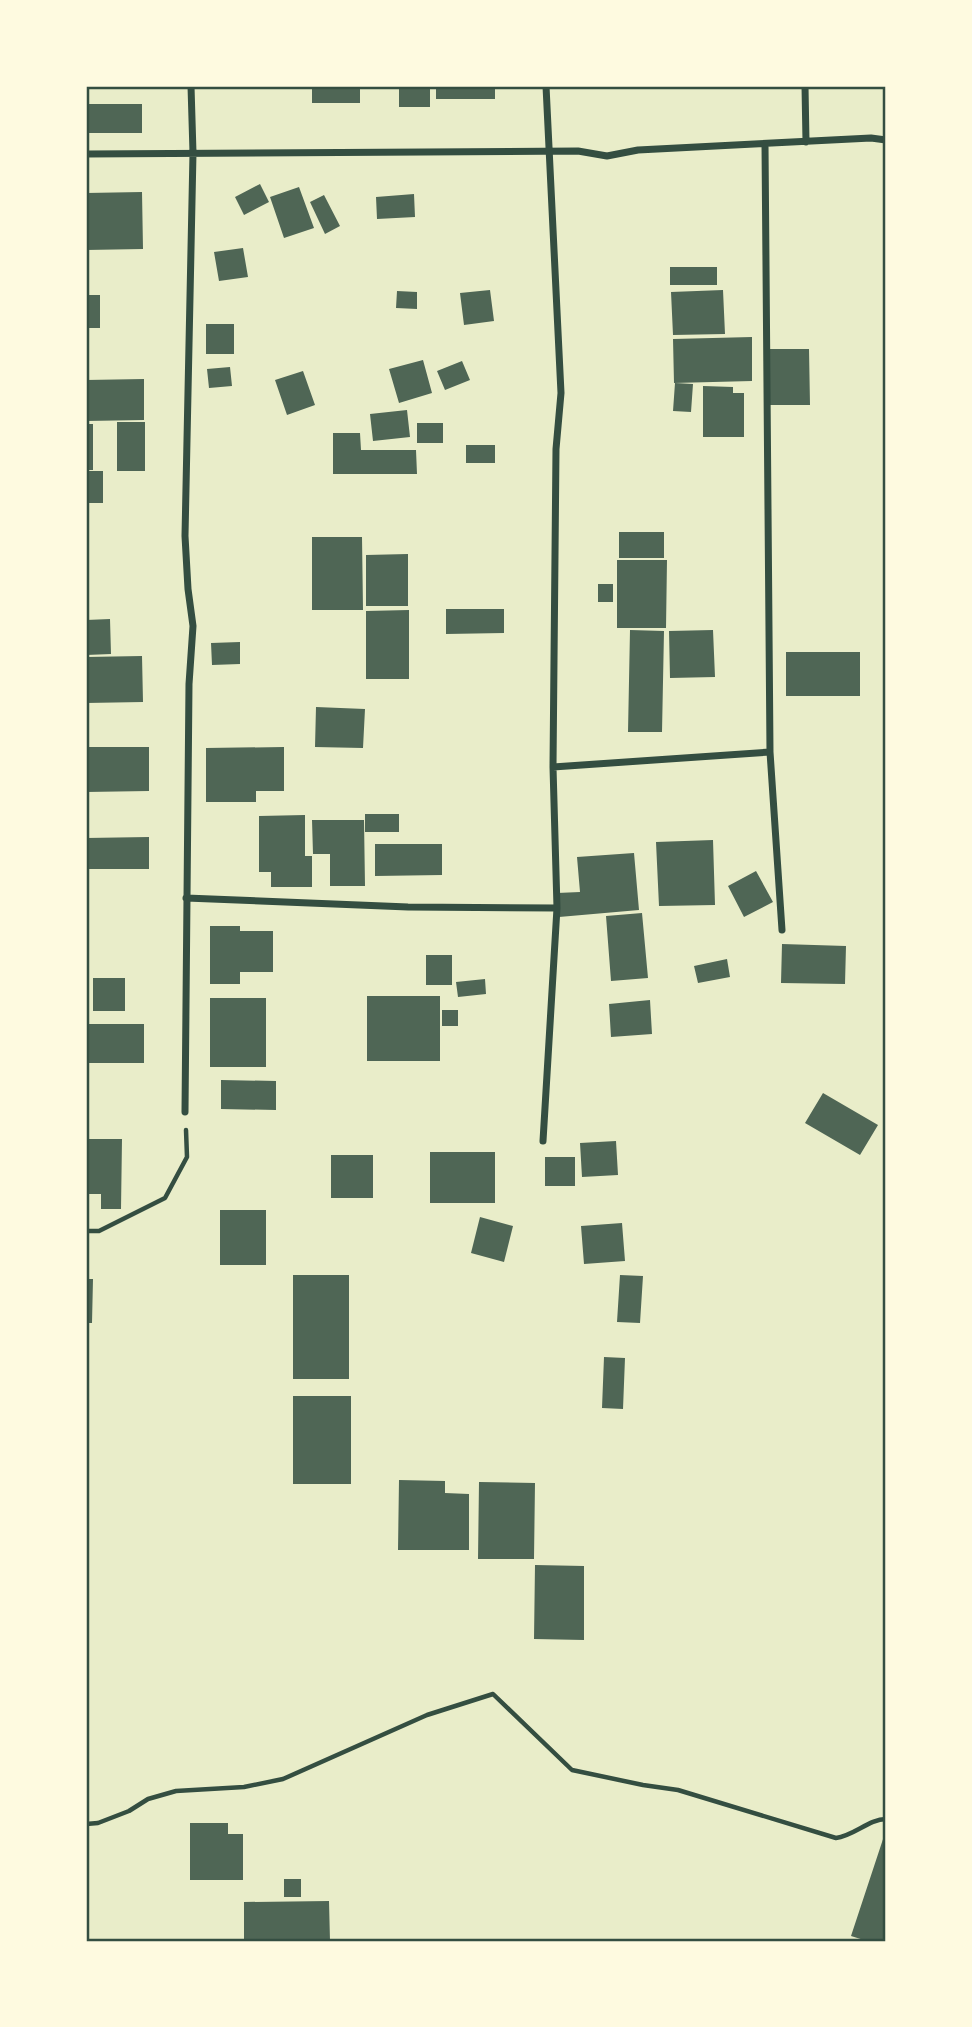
<svg xmlns="http://www.w3.org/2000/svg" width="972" height="2027" font-family="'Golos Text',sans-serif">
<rect width="100%" height="100%" fill="#e9edc9"/>
<path fill="#4f6655" d="M 312,86 L 360,86 L 360,103 L 312,103 Z
M 399,86 L 430,86 L 430,107 L 399,107 Z
M 436,86 L 495,86 L 495,99 L 436,99 Z
M 87,104 L 142,104 L 142,133 L 87,133 Z
M 260,184 L 269,202 L 244,215 L 235,197 Z
M 299,187 L 314,228 L 284,238 L 270,197 Z
M 142,192 L 143,249 L 86,250 L 86,193 Z
M 414,194 L 415,217 L 377,219 L 376,197 Z
M 324,195 L 340,226 L 325,234 L 310,202 Z
M 243,248 L 248,277 L 219,281 L 214,252 Z
M 670,267 L 717,267 L 717,285 L 670,285 Z
M 490,290 L 494,321 L 464,325 L 460,293 Z
M 723,290 L 725,334 L 673,335 L 671,292 Z
M 397,291 L 417,292 L 417,309 L 396,308 Z
M 86,295 L 100,295 L 100,328 L 86,328 Z
M 206,324 L 234,324 L 234,354 L 206,354 Z
M 752,337 L 752,381 L 674,383 L 673,339 Z
M 769,349 L 809,349 L 810,405 L 770,405 Z
M 423,360 L 432,393 L 399,403 L 389,369 Z
M 462,361 L 470,380 L 445,390 L 437,371 Z
M 230,367 L 232,386 L 209,388 L 207,369 Z
M 303,371 L 315,405 L 287,415 L 275,380 Z
M 144,379 L 144,420 L 86,421 L 86,380 Z
M 675,383 L 693,384 L 691,412 L 673,411 Z
M 703,386 L 733,387 L 733,393 L 744,393 L 744,437 L 703,437 Z
M 407,410 L 410,437 L 373,441 L 370,414 Z
M 117,422 L 145,422 L 145,471 L 117,471 Z
M 417,423 L 443,423 L 443,443 L 417,443 Z
M 86,424 L 93,424 L 93,470 L 86,470 Z
M 333,433 L 360,433 L 361,450 L 416,450 L 417,474 L 333,474 Z
M 466,445 L 495,445 L 495,463 L 466,463 Z
M 86,471 L 103,471 L 103,503 L 86,503 Z
M 619,532 L 664,532 L 664,558 L 619,558 Z
M 312,537 L 362,537 L 363,610 L 312,610 Z
M 408,554 L 408,606 L 366,606 L 366,555 Z
M 617,560 L 667,560 L 666,628 L 617,628 Z
M 598,584 L 613,584 L 613,602 L 598,602 Z
M 446,609 L 504,609 L 504,633 L 446,634 Z
M 409,610 L 409,679 L 366,679 L 366,611 Z
M 110,619 L 111,654 L 86,655 L 86,620 Z
M 630,630 L 664,631 L 662,732 L 628,732 Z
M 713,630 L 715,677 L 670,678 L 669,631 Z
M 240,642 L 240,664 L 212,665 L 211,643 Z
M 786,652 L 860,652 L 860,696 L 786,696 Z
M 142,656 L 143,702 L 86,703 L 86,657 Z
M 316,707 L 365,709 L 363,748 L 315,747 Z
M 86,747 L 149,747 L 149,791 L 86,792 Z
M 284,747 L 284,791 L 256,791 L 256,802 L 206,802 L 206,748 Z
M 365,814 L 399,814 L 399,832 L 365,832 Z
M 305,815 L 305,856 L 312,856 L 312,887 L 271,887 L 271,872 L 259,872 L 259,816 Z
M 312,820 L 364,820 L 365,886 L 330,886 L 330,854 L 313,854 Z
M 149,837 L 149,869 L 86,869 L 86,838 Z
M 713,840 L 715,905 L 659,906 L 656,842 Z
M 375,844 L 442,844 L 442,875 L 375,876 Z
M 634,853 L 639,910 L 559,917 L 557,893 L 580,892 L 577,857 Z
M 756,871 L 773,902 L 744,917 L 728,886 Z
M 642,913 L 648,978 L 611,981 L 606,916 Z
M 210,926 L 240,926 L 240,931 L 273,931 L 273,972 L 240,972 L 240,984 L 210,984 Z
M 782,944 L 846,946 L 845,984 L 781,983 Z
M 426,955 L 452,955 L 452,985 L 426,985 Z
M 727,959 L 730,977 L 698,983 L 694,966 Z
M 93,978 L 125,978 L 125,1011 L 93,1011 Z
M 485,979 L 486,994 L 458,997 L 456,982 Z
M 367,996 L 440,996 L 440,1061 L 367,1061 Z
M 210,998 L 266,998 L 266,1067 L 210,1067 Z
M 650,1000 L 652,1034 L 611,1037 L 609,1004 Z
M 442,1010 L 458,1010 L 458,1026 L 442,1026 Z
M 86,1024 L 144,1024 L 144,1063 L 86,1063 Z
M 221,1080 L 276,1081 L 276,1110 L 221,1109 Z
M 823,1093 L 878,1125 L 860,1155 L 805,1123 Z
M 86,1139 L 122,1139 L 121,1209 L 101,1209 L 101,1194 L 86,1194 Z
M 616,1141 L 618,1175 L 582,1177 L 580,1143 Z
M 430,1152 L 495,1152 L 495,1203 L 430,1203 Z
M 331,1155 L 373,1155 L 373,1198 L 331,1198 Z
M 545,1157 L 575,1157 L 575,1186 L 545,1186 Z
M 220,1210 L 266,1210 L 266,1265 L 220,1265 Z
M 480,1217 L 513,1226 L 504,1262 L 471,1253 Z
M 622,1223 L 625,1261 L 584,1264 L 581,1226 Z
M 293,1275 L 349,1275 L 349,1379 L 293,1379 Z
M 620,1275 L 643,1276 L 640,1323 L 617,1322 Z
M 86,1279 L 93,1279 L 92,1323 L 86,1323 Z
M 604,1357 L 625,1358 L 623,1409 L 602,1408 Z
M 293,1396 L 351,1396 L 351,1484 L 293,1484 Z
M 399,1480 L 445,1481 L 445,1493 L 469,1494 L 469,1550 L 398,1550 Z
M 479,1482 L 535,1483 L 534,1559 L 478,1559 Z
M 535,1565 L 584,1566 L 584,1640 L 534,1639 Z
M 190,1823 L 228,1823 L 228,1834 L 243,1834 L 243,1880 L 190,1880 Z
M 886,1830 L 886,1941 L 867,1941 L 851,1936 Z
M 284,1879 L 301,1879 L 301,1897 L 284,1897 Z
M 329,1901 L 330,1941 L 244,1941 L 244,1902 Z"/>
<g fill="none" stroke-linecap="round" stroke-linejoin="round">
<path stroke="#344e41" stroke-width="4.5" d="M 86,1231 L 99,1231 L 165,1198 L 187,1157 L 186,1130
M 86,1824 L 98,1823 L 129,1811 L 148,1799 L 176,1791 L 244,1787 L 283,1779 L 427,1715 L 493,1694 L 572,1770 L 643,1785 L 678,1790 L 836,1838 C 854,1836 869,1819 886,1819"/>
<path stroke="#344e41" stroke-width="7" d="M 805,86 L 806,142
M 765,144 L 770,752 L 782,930
M 86,154 L 578,151 L 607,156 L 638,150 L 871,138 L 886,140
M 553,767 L 770,752
M 186,898 L 408,907 L 557,908
M 185,1112 L 189,684 L 193,626 L 188,589 L 185,536 L 193,153 L 191,86
M 543,1141 L 557,908 L 553,767 L 556,449 L 561,393 L 546,86"/>
</g>
<rect width="972" height="2027" fill="none" stroke="#fefae0" stroke-width="175"/>
<rect x="88" y="88" width="796" height="1852" fill="none" stroke="#344e41" stroke-width="2.5"/>
</svg>
